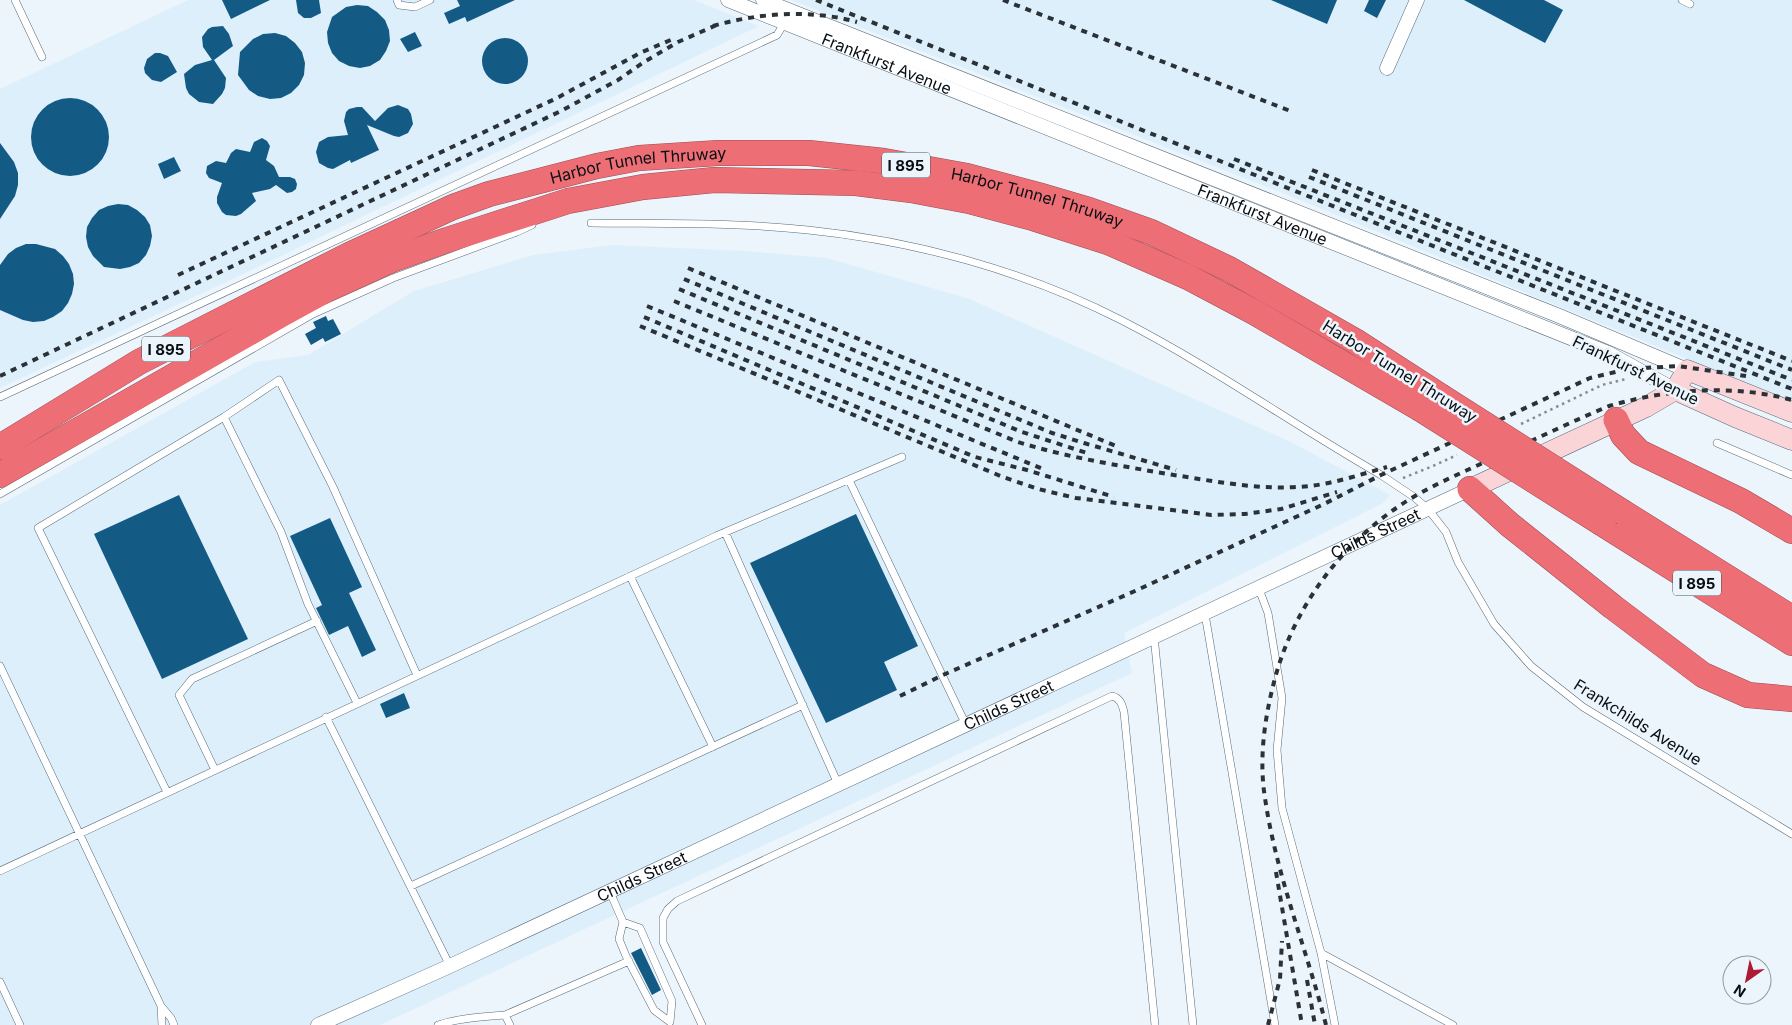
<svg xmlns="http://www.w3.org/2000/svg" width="1792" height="1025" font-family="Inter,sans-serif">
<rect width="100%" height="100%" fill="#ecf5fb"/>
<path fill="#deeffc" d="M 188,0 L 694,0 L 759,26 L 258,267 L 0,388 L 0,89 Z
M 791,0 L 1792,0 L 1792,402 L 1300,200 Z
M 612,245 L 746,251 L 827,258 L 967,298 L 1291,442 L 1390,495 L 1383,503 L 1124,633 L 1132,673 L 380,1025 L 0,1025 L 0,505 L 255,362 L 308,355 L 414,291 L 533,255 Z"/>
<path fill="#135b85" d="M 222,0 L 270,0 L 231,19 Z
M 296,0 L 319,0 L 321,13 L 311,18 L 304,18 L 298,13 Z
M 457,0 L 515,0 L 467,22 L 465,17 L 449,24 L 444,13 L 460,6 Z
M 1271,0 L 1337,0 L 1327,24 Z
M 1369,0 L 1386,0 L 1377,18 L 1364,11 Z
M 1464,0 L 1544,0 L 1563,10 L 1545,43 Z
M 357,5 L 368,6 L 377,12 L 385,20 L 389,30 L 390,41 L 386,51 L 380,60 L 370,66 L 360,68 L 349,66 L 339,61 L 332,53 L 328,43 L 327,32 L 332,17 L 346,7 Z
M 223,26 L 229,34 L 233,46 L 214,60 L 226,78 L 225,88 L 222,94 L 213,104 L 199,102 L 189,94 L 186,88 L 184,74 L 195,65 L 212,60 L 203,47 L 202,37 L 208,29 L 212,27 Z
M 415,32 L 422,46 L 408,52 L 400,39 Z
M 275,33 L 286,36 L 295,43 L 302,52 L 305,63 L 304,75 L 299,85 L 291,93 L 281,98 L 270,99 L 258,96 L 249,90 L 238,75 L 240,52 L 253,39 L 263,34 Z
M482 61a23 23 0 1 1 46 0a23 23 0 1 1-46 0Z
M 155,53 L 160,53 L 168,56 L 177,72 L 161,82 L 152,80 L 145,73 L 144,68 L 147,59 Z
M31 137a39 39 0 1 1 78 0a39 39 0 1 1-78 0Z
M 398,105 L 408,109 L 411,114 L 413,124 L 408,133 L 399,137 L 394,136 L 367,125 L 379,150 L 351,163 L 350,160 L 333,169 L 328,168 L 319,163 L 316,152 L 319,142 L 328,137 L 348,135 L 344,121 L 346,112 L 349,109 L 357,107 L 362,107 L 375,121 L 388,108 Z
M 262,138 L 267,141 L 270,146 L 266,160 L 274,166 L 279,177 L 290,177 L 295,179 L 297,184 L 296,189 L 292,192 L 287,193 L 276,185 L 270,189 L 252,193 L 256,201 L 241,214 L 236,216 L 226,215 L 222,212 L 217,203 L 217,197 L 222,183 L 209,178 L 206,173 L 207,166 L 216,161 L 226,163 L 231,153 L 236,149 L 250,152 L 254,142 Z
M 0,143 L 14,162 L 18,173 L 18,185 L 15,196 L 0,219 Z
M 174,157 L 181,171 L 164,179 L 158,164 Z
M 118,204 L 128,205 L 137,210 L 145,217 L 150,225 L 152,236 L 150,246 L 146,255 L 139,263 L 130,267 L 120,269 L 104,267 L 93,256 L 88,247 L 86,237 L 87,227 L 92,218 L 99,210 L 108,206 Z
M 26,244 L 36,244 L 55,249 L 63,256 L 69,264 L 73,274 L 74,284 L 72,294 L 68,303 L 62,311 L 53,317 L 44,321 L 33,322 L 23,320 L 0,310 L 0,265 L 8,254 L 16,248 Z
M 326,316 L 328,321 L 333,319 L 341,334 L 325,342 L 323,338 L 311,345 L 305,334 L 316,328 L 313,322 Z
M 179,495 L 248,639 L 162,679 L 94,534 Z
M 856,514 L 918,646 L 884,662 L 897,690 L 826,723 L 750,563 Z
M 330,518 L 362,587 L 349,593 L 376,650 L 362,657 L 348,626 L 329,635 L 316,608 L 322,605 L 290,536 Z
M 404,693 L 410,708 L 386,718 L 380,704 Z
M 641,948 L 661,990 L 652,995 L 631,953 Z"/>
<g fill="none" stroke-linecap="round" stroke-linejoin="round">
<g stroke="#576b7a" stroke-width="8">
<path id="lane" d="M 15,0 L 42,57
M 397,0 L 399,5 L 415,7 L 430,0
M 1682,0 L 1690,4
M 591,223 C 663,224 736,222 808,230 C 916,241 1025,271 1121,320 C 1211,366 1294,425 1381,475 L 1414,497 L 1428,509 L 1446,532 L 1458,562 L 1494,624 L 1531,666 L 1583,707 L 1792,834
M 0,397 L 777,35 L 786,20
M 1717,443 L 1792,475
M 849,480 L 966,725
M 0,494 L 313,314 L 393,278 L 517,232 L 532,225
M 725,532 L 838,784
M 630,576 L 713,747
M 1259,589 L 1268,613 L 1282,698 L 1277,750 L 1282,808 L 1321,953 L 1335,1025
M 1205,614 L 1275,1025
M 1154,636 L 1193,1025
M 0,666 L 161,1006
M 357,703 L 308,604 L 281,532 L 224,417 L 279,380 L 333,487 L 417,675
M 326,717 L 450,966
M 215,770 L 179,695 L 192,679 L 317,621
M 167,792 L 38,528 L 224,417
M 0,871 L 716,536 L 902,457
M 411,886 L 803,705
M 610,892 L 623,922 L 619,939 L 626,956 L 654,1010 L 670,1022 L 672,1001 L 640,928 L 623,922
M 1321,953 L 1453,1025
M 0,982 L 20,1025
M 162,1025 L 161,1006 L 171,1018 L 174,1025
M 438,1025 C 459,1018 482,1017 505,1015
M 510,1025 L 505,1015 L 629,961
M 702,1025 L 663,942 L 663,918 L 668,909 L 677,901 L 1112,696 C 1120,698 1122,704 1124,712 L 1155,1025"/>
</g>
<g stroke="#576b7a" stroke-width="15">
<g id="street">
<path id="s1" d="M 728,0 L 1608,353 L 1675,390"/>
<path d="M 763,0 L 1557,315 L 1687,370"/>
<path d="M 1387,68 L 1417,0"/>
<path id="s2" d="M 318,1025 L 450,966 L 1470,489"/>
</g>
</g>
<g stroke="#576b7a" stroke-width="21">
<path id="secondary" d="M 1675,390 L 1735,417 L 1792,440
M 1470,489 L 1646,407 L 1675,390 L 1687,370 L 1792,412"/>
</g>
<g stroke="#9c4d53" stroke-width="26">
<g id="highway">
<path d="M 1616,420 L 1623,435 L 1639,452 L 1741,501 L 1792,531"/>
<path id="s3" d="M 0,447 L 139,362 L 349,255 L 453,207 L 489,194 L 597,166 L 639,158 L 718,153 L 809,153 L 884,161 L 967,176 L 1038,195 L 1089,210 L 1151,232 L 1229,269 L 1355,341 L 1440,396"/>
<path d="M 0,475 L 279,316 L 326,290 L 394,259 L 447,240 L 568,201 L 643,187 L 714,180 L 856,183 L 911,190 L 969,201 L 1033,218 L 1108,242 L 1188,277 L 1254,312 L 1419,408"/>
<path d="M 1470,489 L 1510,525 L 1613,607 L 1703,675 L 1748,695 L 1792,699"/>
<path d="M 1624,513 L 1792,618"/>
<path d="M 1603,524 L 1792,643"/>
</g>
</g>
<path stroke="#848c92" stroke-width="2.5" stroke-dasharray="2.5 4" stroke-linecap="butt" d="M 1521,424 L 1602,385 L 1626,379
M 1403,478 L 1433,466 L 1457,455"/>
<use href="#lane" stroke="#fff" stroke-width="7"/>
<use href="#street" stroke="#fff" stroke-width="14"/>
<use href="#secondary" stroke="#fad4d6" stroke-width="20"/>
<use href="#highway" stroke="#ed6f75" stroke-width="25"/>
<path stroke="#2a3137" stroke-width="4" stroke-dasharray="6 6" stroke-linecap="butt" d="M 816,0 L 1792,389
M 1003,0 L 1293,112
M 713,26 C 758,13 811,9 857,22
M 1234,159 L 1792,380
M 1312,170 L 1792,361
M 1309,177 L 1792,370
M 688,268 L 1116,446
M 178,275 L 557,98 L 640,53 L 673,39
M 684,279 L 1052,433 L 1084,443 L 1176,470
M 679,289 L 1022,432 L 1090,454
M 674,301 L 1018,442 C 1069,458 1122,466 1174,475 C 1219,482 1264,491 1310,486 C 1336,483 1362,474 1387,467
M 647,306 L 1043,469
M 644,317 L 975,457 L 1027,470 L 1114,497
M 640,326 L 1003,477 L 1038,489 L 1076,498 L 1211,515 L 1245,514 L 1281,509 L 1337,492
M 0,376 L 561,111 L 618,80 L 644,62 L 678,42 L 719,24
M 900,696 L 943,675 L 1135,591 L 1324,504 L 1381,475 L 1590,378 L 1628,369 L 1678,366 L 1746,376
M 1276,872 L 1302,1025
M 1307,980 L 1315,1025
M 1268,1025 L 1280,979 L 1282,941
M 1326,1025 C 1307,950 1276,875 1265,798 C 1259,761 1264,722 1273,686 C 1292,607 1344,538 1415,496 C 1443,480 1473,468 1502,454 C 1538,438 1573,421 1609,406 C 1667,389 1733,384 1792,400"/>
<g stroke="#9c4d53" stroke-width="26" stroke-linecap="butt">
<path id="highway-bridge" d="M 1440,396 L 1624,513
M 1419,408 L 1603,524"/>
</g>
<use href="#highway-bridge" stroke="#ed6f75" stroke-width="25"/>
</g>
<g text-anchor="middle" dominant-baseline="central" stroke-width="5" stroke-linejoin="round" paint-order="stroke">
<g fill="#ecf5fb" stroke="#4b5359" stroke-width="1">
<rect x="882" y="152.5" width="48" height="25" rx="4"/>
<rect x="142" y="336.5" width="48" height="25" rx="4"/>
<rect x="1673" y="570.5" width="48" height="25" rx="4"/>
</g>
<g font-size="15" font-weight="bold" fill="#060d13">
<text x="906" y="165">I 895</text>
<text x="166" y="349">I 895</text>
<text x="1697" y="583">I 895</text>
</g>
<g font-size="16" fill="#060d13" stroke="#ecf5fb">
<text stroke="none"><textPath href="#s1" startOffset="171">Frankfurst Avenue</textPath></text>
<text stroke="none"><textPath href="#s3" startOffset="704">Harbor Tunnel Thruway</textPath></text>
<text stroke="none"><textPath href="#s3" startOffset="1109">Harbor Tunnel Thruway</textPath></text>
<text stroke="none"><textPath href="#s1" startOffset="576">Frankfurst Avenue</textPath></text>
<text transform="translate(1636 370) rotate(26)">Frankfurst Avenue</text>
<text transform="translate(1400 371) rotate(32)">Harbor Tunnel Thruway</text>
<text stroke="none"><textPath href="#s2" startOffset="1166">Childs Street</textPath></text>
<text stroke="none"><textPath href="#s2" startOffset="761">Childs Street</textPath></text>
<text transform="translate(1638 722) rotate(32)">Frankchilds Avenue</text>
<text stroke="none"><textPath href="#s2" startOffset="356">Childs Street</textPath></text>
</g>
</g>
<g transform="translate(1747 980) rotate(213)"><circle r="24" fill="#ecf5fb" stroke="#90989e"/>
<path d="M0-4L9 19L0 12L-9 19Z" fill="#ae1934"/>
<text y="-8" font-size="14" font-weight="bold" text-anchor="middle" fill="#060d13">N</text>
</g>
</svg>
